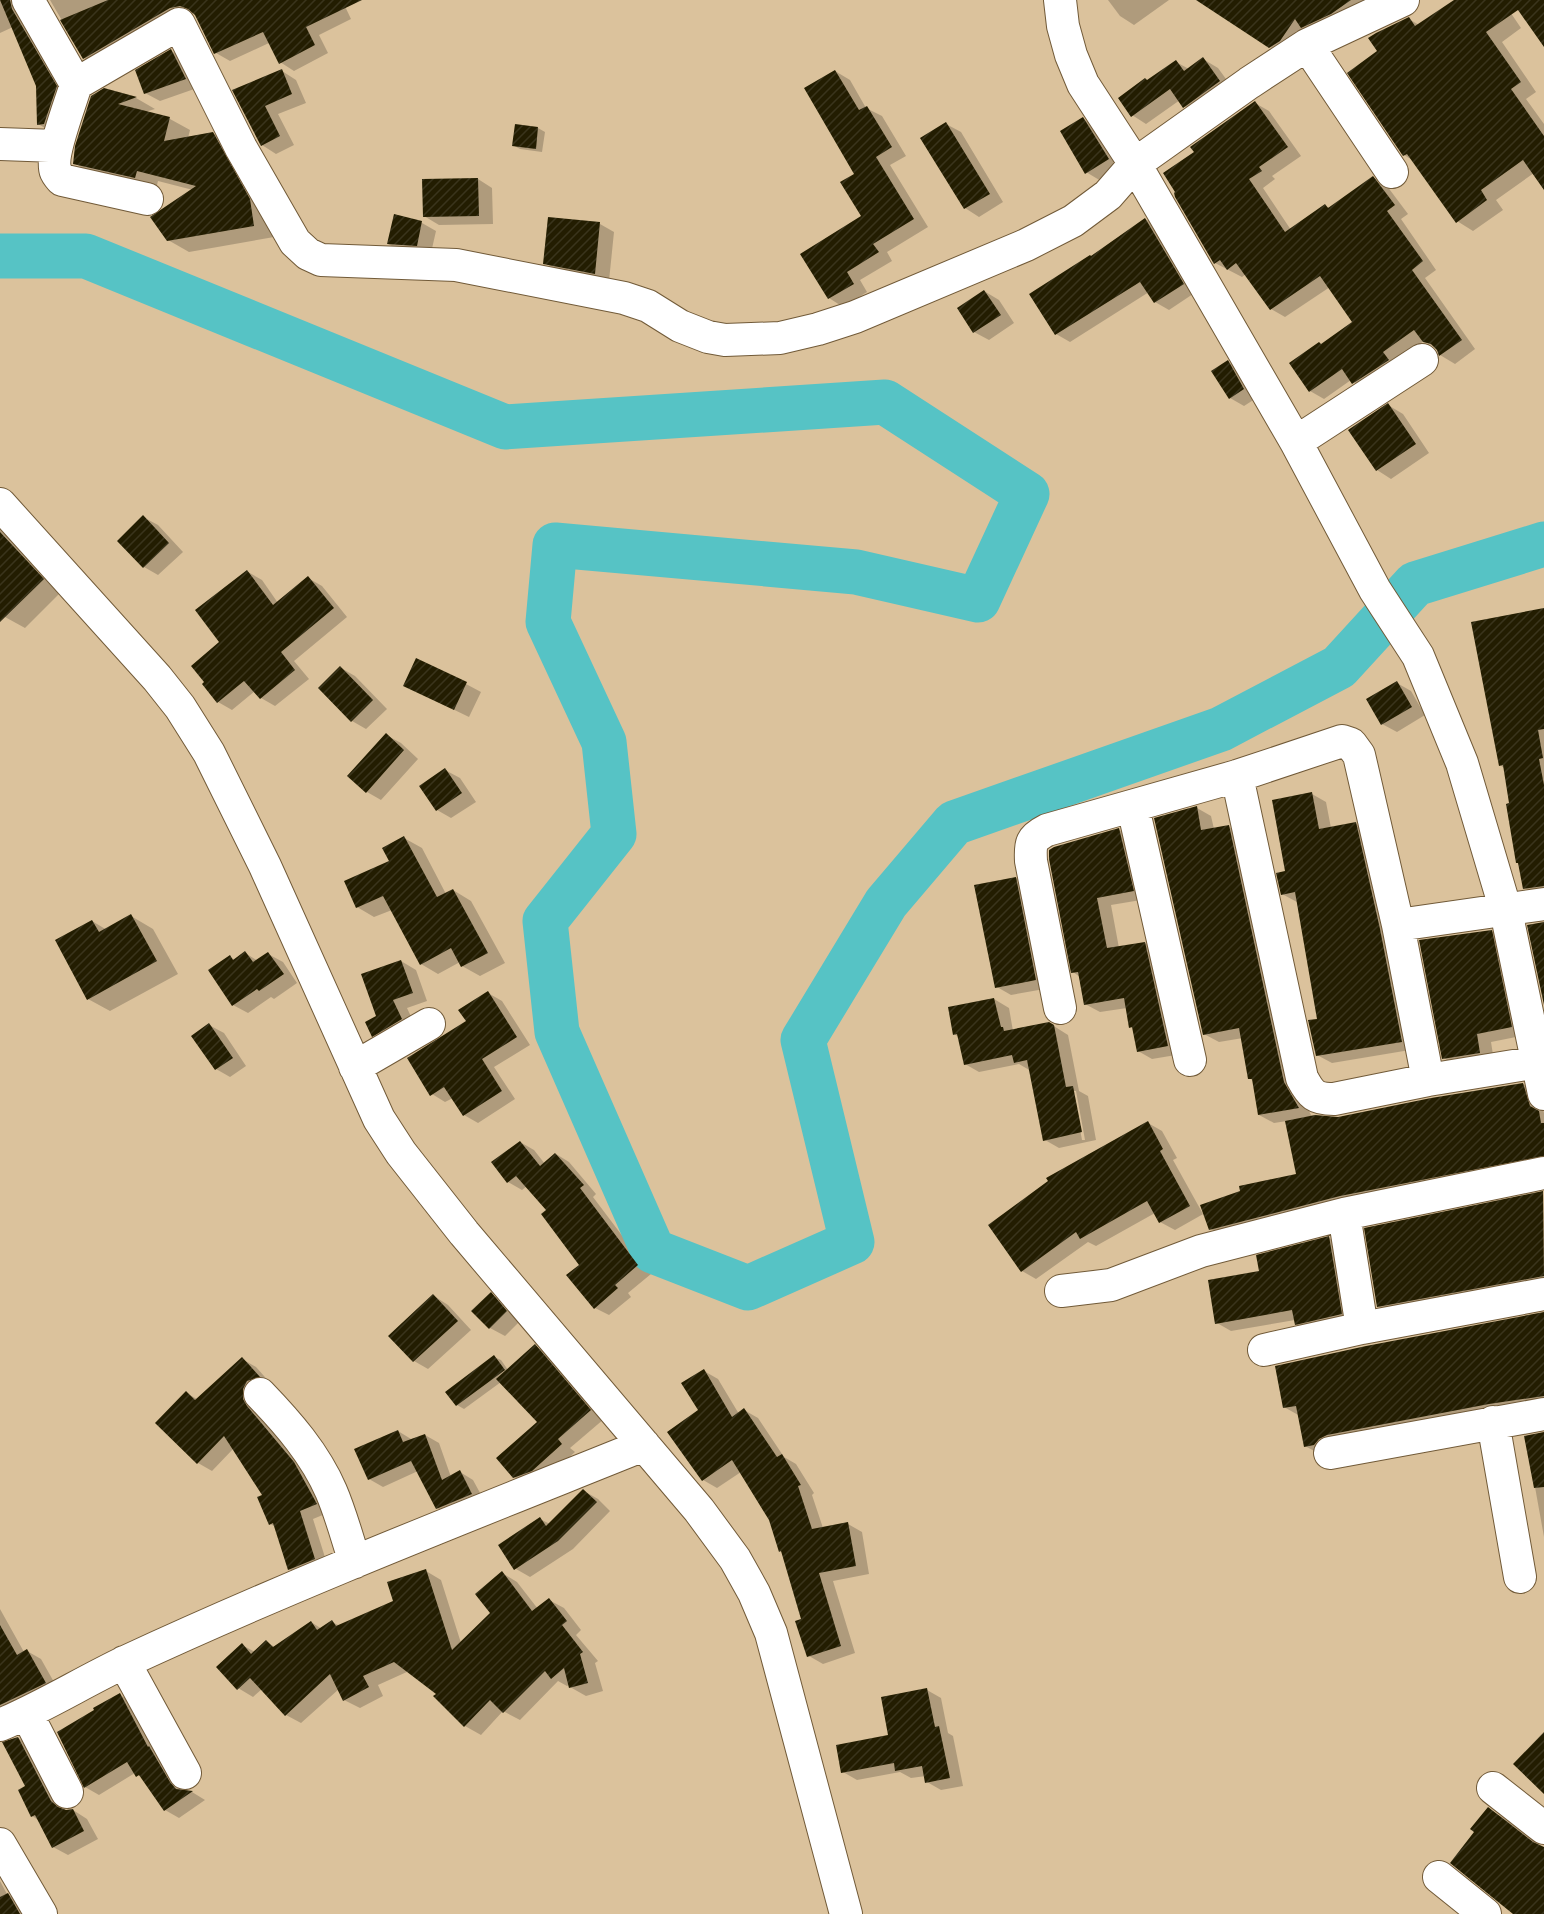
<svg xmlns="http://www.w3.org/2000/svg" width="1544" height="1914" font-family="Helvetica,sans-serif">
<defs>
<pattern id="building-hatch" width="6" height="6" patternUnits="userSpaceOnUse" patternTransform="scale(1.5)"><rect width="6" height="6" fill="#231d01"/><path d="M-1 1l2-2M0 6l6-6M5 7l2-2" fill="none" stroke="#3a341c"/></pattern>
</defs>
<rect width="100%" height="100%" fill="#dbc29c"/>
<path fill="#0003" fill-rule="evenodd" d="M 0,0 L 26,0 L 70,95 L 52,132 L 38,124 L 37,85 L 13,27 L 0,33 Z
M 50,0 L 342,0 L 351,19 L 319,35 L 328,53 L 294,71 L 280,62 L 269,43 L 230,61 L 216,53 L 194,13 L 184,16 L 98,66 L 84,58 Z
M 1108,0 L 1169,0 L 1134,25 L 1120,16 Z
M 1210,0 L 1397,0 L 1287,57 L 1270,47 Z
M 1456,0 L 1502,0 L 1521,28 L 1502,42 L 1536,92 L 1526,99 L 1544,124 L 1544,187 L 1534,173 L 1496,200 L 1503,210 L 1473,231 L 1457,221 L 1414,161 L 1404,155 L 1380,51 L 1409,19 L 1419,25 Z
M 171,51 L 186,59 L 200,87 L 160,101 L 145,93 Z
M 1203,59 L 1218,68 L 1234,90 L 1199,115 L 1184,106 L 1180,100 L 1146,124 L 1132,115 L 1148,81 L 1176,62 L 1189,69 Z
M 282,71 L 296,80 L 306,103 L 278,114 L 294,145 L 276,154 L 262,145 L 234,91 Z
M 835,71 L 850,80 L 866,108 L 882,116 L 906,156 L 890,165 L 928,227 L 887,252 L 892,261 L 860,280 L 867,292 L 843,307 L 829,298 L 863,216 Z
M 105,90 L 136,98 L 155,109 L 145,112 L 170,119 L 190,130 L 188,138 L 212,133 L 233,145 L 270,212 L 274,237 L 189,252 L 168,240 L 193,190 L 158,181 L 156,189 L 95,175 L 74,163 Z
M 1255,103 L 1269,111 L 1301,156 L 1272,176 L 1275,179 L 1263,188 L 1291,230 L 1325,206 L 1330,208 L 1373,177 L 1387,186 L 1408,214 L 1401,219 L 1436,270 L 1425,278 L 1475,349 L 1455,364 L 1440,355 L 1438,349 L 1424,341 L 1397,361 L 1368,391 L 1351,380 L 1324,399 L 1310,391 L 1322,345 L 1355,322 L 1330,287 L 1285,317 L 1271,309 L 1246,274 L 1242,277 L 1215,263 L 1196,152 Z
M 1083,119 L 1097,127 L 1123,168 L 1101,181 L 1086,172 Z
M 946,124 L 961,132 L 1003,202 L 979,217 L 965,208 Z
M 516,125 L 538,128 L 545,132 L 542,152 L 520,149 L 513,145 Z
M 478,179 L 492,188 L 493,224 L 439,225 L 424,216 Z
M 395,216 L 422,223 L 436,231 L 431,253 L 403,252 L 388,244 Z
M 1145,219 L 1159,227 L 1196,292 L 1169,310 L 1155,302 L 1149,292 L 1070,342 L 1056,334 L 1090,257 Z
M 600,224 L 614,232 L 609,281 L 559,271 L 545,263 Z
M 984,291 L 999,300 L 1014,323 L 989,340 L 974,332 Z
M 1228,362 L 1242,370 L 1258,397 L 1244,406 L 1230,398 Z
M 1388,405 L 1403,414 L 1429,453 L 1391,479 L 1377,470 Z
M 0,508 L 62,591 L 25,628 L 5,617 L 0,611 Z
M 143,517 L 158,525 L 183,552 L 158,575 L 144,567 Z
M 248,572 L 262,580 L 278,603 L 308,578 L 322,586 L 347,617 L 294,661 L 309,679 L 275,706 L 261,698 L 255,691 L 232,710 L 218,702 L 204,684 Z
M 1544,610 L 1544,896 L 1539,896 L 1525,888 L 1504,768 L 1500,765 Z
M 341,668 L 355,676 L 387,709 L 366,729 L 352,721 L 320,688 Z
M 1397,683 L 1411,691 L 1425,715 L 1397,732 L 1382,724 Z
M 466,684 L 481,692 L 469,717 L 405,686 Z
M 386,735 L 401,743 L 418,759 L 381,800 L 367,792 Z
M 445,770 L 460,778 L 476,802 L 451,818 L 437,810 Z
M 1312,794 L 1326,802 L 1331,828 L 1356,824 L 1370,832 L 1416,1049 L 1332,1063 L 1317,1055 L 1319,1020 L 1297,902 L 1282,894 L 1287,872 Z
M 1197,808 L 1211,816 L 1214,829 L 1229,827 L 1243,835 L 1299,1091 L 1312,1117 L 1338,1118 L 1523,1084 L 1538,1093 L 1544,1113 L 1544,1165 L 1225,1238 L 1211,1229 L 1205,1213 L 1175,1230 L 1160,1222 L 1155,1213 L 1096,1246 L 1088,1242 L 1036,1279 L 1022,1271 L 1148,1123 L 1162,1131 L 1177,1158 L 1173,1160 L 1203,1214 L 1297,1175 L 1287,1121 L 1274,1123 L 1259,1115 L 1253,1081 L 1250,1078 L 1243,1038 L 1219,1042 L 1204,1034 Z
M 1119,830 L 1134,838 L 1147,899 L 1111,905 L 1119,948 L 1145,943 L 1159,952 L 1182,1054 L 1152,1059 L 1138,1051 L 1134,1029 L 1130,1027 L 1127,1008 L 1100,1012 L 1085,1004 L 1080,977 L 1073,972 Z
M 404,838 L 422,848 L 446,894 L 453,890 L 471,901 L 505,963 L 480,976 L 462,966 L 460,962 L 438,974 L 421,964 L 392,910 L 374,917 L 357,907 L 391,862 Z
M 1016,878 L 1030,887 L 1050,988 L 1011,995 L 997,987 Z
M 131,916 L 153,929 L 178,974 L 110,1011 L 88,999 L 92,921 L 107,930 Z
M 1491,931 L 1506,940 L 1526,1035 L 1491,1042 L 1494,1061 L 1458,1067 L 1444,1058 Z
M 245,953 L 258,961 L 268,954 L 283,962 L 297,983 L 274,999 L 271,997 L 248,1013 L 233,1005 L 230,957 L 235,960 Z
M 401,961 L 416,970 L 427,1001 L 407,1008 L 416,1027 L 387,1044 L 373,1035 L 378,1017 Z
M 488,993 L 502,1001 L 530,1045 L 494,1067 L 515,1099 L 478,1123 L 464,1115 L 453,1098 L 445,1102 L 432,1094 L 468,1022 Z
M 994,999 L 1009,1008 L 1013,1031 L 1049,1023 L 1068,1035 L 1079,1091 L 1088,1096 L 1096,1140 L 1059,1148 L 1045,1140 L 1031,1071 L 1019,1064 L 979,1072 L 965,1064 L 959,1037 L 954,1034 ZM 1073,1091 L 1076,1091 L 1085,1140 L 1082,1140 Z
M 209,1025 L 224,1033 L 246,1066 L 230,1077 L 216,1069 Z
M 520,1142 L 534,1150 L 545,1164 L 556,1154 L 569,1162 L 596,1194 L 593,1197 L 651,1274 L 628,1293 L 631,1297 L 609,1315 L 595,1308 L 581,1265 L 548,1210 L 527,1186 L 522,1190 L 508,1182 Z
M 1543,1193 L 1544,1286 L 1393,1314 L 1378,1306 L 1366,1229 Z
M 1329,1238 L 1344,1246 L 1355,1322 L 1310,1332 L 1296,1324 L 1295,1320 L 1231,1331 L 1217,1323 L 1261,1272 Z
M 491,1294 L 505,1302 L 521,1320 L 505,1336 L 490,1328 L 474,1311 Z
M 434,1296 L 448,1305 L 471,1330 L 428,1369 L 414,1361 Z
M 1544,1314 L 1544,1406 L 1320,1454 L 1305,1446 L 1300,1416 L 1284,1407 Z
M 535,1346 L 548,1354 L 604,1419 L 570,1448 L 575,1452 L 546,1478 L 528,1485 L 514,1477 L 539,1422 L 501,1382 L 464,1409 L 457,1405 L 447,1392 L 494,1357 L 501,1360 L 508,1370 Z
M 242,1359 L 256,1367 L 272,1385 L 308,1472 L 330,1512 L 313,1519 L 328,1567 L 304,1577 L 289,1569 L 276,1527 L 270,1524 L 264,1496 L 234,1448 L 212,1471 L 198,1463 L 157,1423 L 186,1393 L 197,1399 Z
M 704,1371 L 718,1379 L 739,1414 L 744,1410 L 758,1418 L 784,1457 L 796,1464 L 814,1493 L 812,1495 L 823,1528 L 848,1524 L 862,1532 L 869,1574 L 833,1581 L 855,1653 L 823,1664 L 809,1656 L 803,1620 L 784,1553 L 780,1551 L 770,1519 L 741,1472 L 717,1488 L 703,1480 L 700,1411 Z
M 398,1431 L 411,1439 L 425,1435 L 439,1443 L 451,1477 L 460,1472 L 473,1480 L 485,1502 L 451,1516 L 437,1508 L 418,1471 L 383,1487 L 369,1479 Z
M 1544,1434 L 1544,1537 L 1526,1437 Z
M 584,1491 L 598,1499 L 610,1511 L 573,1549 L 530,1577 L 516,1569 L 540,1519 L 550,1524 Z
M 426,1571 L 441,1580 L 461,1643 L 492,1613 L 502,1573 L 517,1582 L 538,1609 L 549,1600 L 564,1608 L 581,1630 L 576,1635 L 598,1661 L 595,1663 L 603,1691 L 586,1696 L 570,1687 L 570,1684 L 567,1686 L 558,1681 L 520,1720 L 503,1711 L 481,1735 L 465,1726 L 435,1696 L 438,1694 L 409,1671 L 378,1685 L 383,1696 L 360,1708 L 344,1700 L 339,1689 L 301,1723 L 286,1715 L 262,1689 L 253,1697 L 238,1688 L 242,1645 L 255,1652 L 266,1642 L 275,1647 L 311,1622 L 322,1629 L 332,1622 L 340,1626 L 395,1601 Z
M 0,1609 L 24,1652 L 27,1651 L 41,1659 L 59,1691 L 0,1710 Z
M 927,1690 L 941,1698 L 948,1733 L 953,1736 L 963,1786 L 941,1790 L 927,1782 L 926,1776 L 911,1778 L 900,1772 L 857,1780 L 843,1772 L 890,1736 Z
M 120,1695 L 134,1703 L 183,1791 L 192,1792 L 205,1800 L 179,1818 L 165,1810 L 145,1780 L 135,1773 L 99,1795 L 85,1787 Z
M 18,1738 L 33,1747 L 66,1811 L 73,1810 L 87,1819 L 98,1839 L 68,1855 L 53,1847 L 40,1821 L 32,1816 Z
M 1488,1809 L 1502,1817 L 1544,1848 L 1544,1914 L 1516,1914 L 1476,1832 Z
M 0,1881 L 7,1894 L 22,1903 L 29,1914 L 0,1914 Z"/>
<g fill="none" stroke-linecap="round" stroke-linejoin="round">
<path stroke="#56c3c5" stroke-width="45" d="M 0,256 L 86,256 L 505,427 L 885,402 L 1027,494 L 978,600 L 856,572 L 555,545 L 548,622 L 604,742 L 614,834 L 545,921 L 557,1032 L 653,1251 L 748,1288 L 852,1242 L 803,1040 L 886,903 L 954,823 L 1221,729 L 1339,667 L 1415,584 L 1544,544"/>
</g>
<path fill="url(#building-hatch)" d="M 0,0 L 10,0 L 12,9 L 57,86 L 44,124 L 37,125 L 36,86 Z
M 108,0 L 362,0 L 306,27 L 315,45 L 279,64 L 263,32 L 214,54 L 195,15 L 188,9 L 180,6 L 170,8 L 83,59 L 60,20 Z
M 1196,0 L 1351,0 L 1331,14 L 1301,28 L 1295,19 L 1280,41 L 1269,48 Z
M 1454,0 L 1544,0 L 1544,47 L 1518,10 L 1486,32 L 1521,82 L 1511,89 L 1544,136 L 1544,190 L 1523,160 L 1481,190 L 1487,200 L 1456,223 L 1407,154 L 1403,156 L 1347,73 L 1377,51 L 1368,38 L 1376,33 L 1409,17 L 1415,26 Z
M 171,49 L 186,79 L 144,94 L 135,70 Z
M 1203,57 L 1220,81 L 1183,108 L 1170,89 L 1131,117 L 1118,98 L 1145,78 L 1147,80 L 1176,60 L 1184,71 Z
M 282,69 L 292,94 L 265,106 L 280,136 L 261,146 L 232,90 Z
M 835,70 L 859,110 L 867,106 L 892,147 L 876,157 L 914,219 L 873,244 L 879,252 L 847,272 L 854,284 L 828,299 L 800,254 L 861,216 L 840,182 L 854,174 L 804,88 Z
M 104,88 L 137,97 L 118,104 L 170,117 L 164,141 L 213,132 L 250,199 L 254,226 L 167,241 L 150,217 L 196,186 L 137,171 L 135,178 L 73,164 L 75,146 L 91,96 Z
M 1255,101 L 1288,147 L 1259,167 L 1262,171 L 1249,179 L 1285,232 L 1325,204 L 1328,208 L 1373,176 L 1395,205 L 1387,211 L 1423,261 L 1412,270 L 1462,340 L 1439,356 L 1437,350 L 1431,344 L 1423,342 L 1414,330 L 1383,352 L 1389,360 L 1352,384 L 1342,369 L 1309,392 L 1289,363 L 1319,342 L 1321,344 L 1352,322 L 1320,276 L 1270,310 L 1236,263 L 1227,270 L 1220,260 L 1214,264 L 1175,197 L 1174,193 L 1175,192 L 1163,173 L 1194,152 L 1190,147 Z
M 1083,117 L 1109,159 L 1085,174 L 1060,131 Z
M 946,122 L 990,194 L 964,209 L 920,138 Z
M 515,124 L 538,127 L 536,149 L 512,146 Z
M 478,178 L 479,216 L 423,217 L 422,179 Z
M 394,214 L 422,221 L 417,246 L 387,244 Z
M 548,217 L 600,222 L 595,274 L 543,264 Z
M 1145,218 L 1184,284 L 1154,303 L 1140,282 L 1055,335 L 1029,294 L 1090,255 L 1091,256 Z
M 984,290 L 1001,315 L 973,333 L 957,308 Z
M 1228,360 L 1244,389 L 1229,399 L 1211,371 Z
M 1388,403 L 1416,444 L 1376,471 L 1348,430 Z
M 143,515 L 169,543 L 143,568 L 117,541 Z
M 0,532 L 44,579 L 0,622 Z
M 247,570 L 273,605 L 308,576 L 334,608 L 281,652 L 295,670 L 260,699 L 244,681 L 217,703 L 202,684 L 204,682 L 191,666 L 219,642 L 195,610 Z
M 1544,608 L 1544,729 L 1538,730 L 1543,758 L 1539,759 L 1544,785 L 1544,886 L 1523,889 L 1518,863 L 1516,863 L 1506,804 L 1509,803 L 1503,765 L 1499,766 L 1471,622 Z
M 416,658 L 467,682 L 454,710 L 403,686 Z
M 340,666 L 373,700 L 351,722 L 318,688 Z
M 1397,681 L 1412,707 L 1381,725 L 1366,699 Z
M 386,733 L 404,750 L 366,793 L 347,776 Z
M 445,768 L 462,793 L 436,811 L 419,786 Z
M 1312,792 L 1319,829 L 1356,822 L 1380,929 L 1402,1042 L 1316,1056 L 1308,1020 L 1317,1019 L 1295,892 L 1281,895 L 1276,873 L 1285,871 L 1272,800 Z
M 1197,806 L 1201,830 L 1229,825 L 1284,1082 L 1299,1108 L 1258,1115 L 1252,1079 L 1248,1079 L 1239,1028 L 1203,1035 L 1154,818 Z
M 1119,828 L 1134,891 L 1097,898 L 1107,948 L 1145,942 L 1168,1046 L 1137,1052 L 1132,1027 L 1129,1028 L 1124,998 L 1084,1005 L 1078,972 L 1071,973 L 1049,859 L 1049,850 L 1054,847 Z
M 404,836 L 437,897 L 453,889 L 488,953 L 461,967 L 451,948 L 420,965 L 383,896 L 356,908 L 344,881 L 389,861 L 382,848 Z
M 1016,877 L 1036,980 L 995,988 L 974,885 Z
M 131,914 L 157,961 L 87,1000 L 55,940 L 92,920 L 99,932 Z
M 1544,922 L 1544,1005 L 1527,925 Z
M 1492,930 L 1512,1027 L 1477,1034 L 1480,1053 L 1442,1059 L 1419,940 Z
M 245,951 L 253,962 L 268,952 L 284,974 L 259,991 L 257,989 L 232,1006 L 208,970 L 230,955 L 233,960 Z
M 401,960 L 413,993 L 393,1000 L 402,1019 L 372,1037 L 365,1022 L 376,1016 L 361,974 Z
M 488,991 L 517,1037 L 482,1059 L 502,1091 L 463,1116 L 444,1087 L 430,1096 L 407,1058 L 466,1021 L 458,1010 Z
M 994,998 L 1001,1027 L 1003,1027 L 1004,1031 L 1049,1022 L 1054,1025 L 1066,1087 L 1073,1086 L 1082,1132 L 1043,1141 L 1027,1060 L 1014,1063 L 1012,1055 L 964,1065 L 957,1034 L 953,1035 L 948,1007 Z
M 209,1023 L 233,1058 L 215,1070 L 191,1036 Z
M 1523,1083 L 1530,1106 L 1539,1111 L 1541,1123 L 1544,1123 L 1544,1156 L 1340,1196 L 1209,1230 L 1200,1205 L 1240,1191 L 1239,1186 L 1296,1174 L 1285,1121 L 1315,1115 L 1338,1117 L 1431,1098 Z
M 1148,1121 L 1163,1149 L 1160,1151 L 1190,1206 L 1159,1223 L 1147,1201 L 1080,1239 L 1076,1232 L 1021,1272 L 988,1225 L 1048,1181 L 1046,1178 Z
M 520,1141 L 540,1166 L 555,1153 L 584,1185 L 580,1188 L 638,1265 L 615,1285 L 618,1288 L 594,1309 L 566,1275 L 579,1265 L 541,1214 L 546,1210 L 516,1176 L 507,1183 L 491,1162 Z
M 1543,1191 L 1544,1276 L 1377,1307 L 1364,1228 Z
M 1329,1236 L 1342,1314 L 1295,1325 L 1292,1310 L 1215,1324 L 1208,1280 L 1259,1271 L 1256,1255 Z
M 491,1292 L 507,1311 L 489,1329 L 471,1311 Z
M 433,1294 L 458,1321 L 413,1362 L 388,1336 Z
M 1544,1312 L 1544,1396 L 1489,1404 L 1327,1435 L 1319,1439 L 1314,1445 L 1304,1447 L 1296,1406 L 1283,1408 L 1275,1366 L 1366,1346 Z
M 535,1344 L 591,1410 L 558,1439 L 562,1444 L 532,1471 L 513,1478 L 496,1458 L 537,1422 L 496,1379 Z
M 494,1355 L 505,1370 L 456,1406 L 445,1392 Z
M 242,1357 L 260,1377 L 247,1381 L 243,1389 L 243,1399 L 247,1406 L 294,1462 L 317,1504 L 300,1511 L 315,1559 L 288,1570 L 273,1523 L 269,1525 L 257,1497 L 262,1495 L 224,1436 L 197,1464 L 155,1423 L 186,1391 L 195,1400 Z
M 704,1369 L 732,1417 L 744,1408 L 777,1457 L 782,1454 L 801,1485 L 798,1486 L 812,1529 L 848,1522 L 856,1566 L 819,1573 L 841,1646 L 807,1657 L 795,1621 L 801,1619 L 781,1551 L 779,1552 L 769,1520 L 732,1460 L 702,1481 L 667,1432 L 698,1410 L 681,1383 Z
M 398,1430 L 403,1442 L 425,1434 L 442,1480 L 460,1470 L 472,1494 L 436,1509 L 411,1461 L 368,1480 L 354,1449 Z
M 1544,1432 L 1544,1487 L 1534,1488 L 1524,1436 Z
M 583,1489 L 597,1502 L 558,1541 L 514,1570 L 498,1545 L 540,1517 L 546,1526 Z
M 426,1569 L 452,1650 L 490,1613 L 475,1594 L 502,1571 L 532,1611 L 549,1598 L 567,1621 L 562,1625 L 583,1652 L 580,1654 L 588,1683 L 569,1688 L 564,1668 L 551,1679 L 545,1671 L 503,1713 L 490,1700 L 464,1727 L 433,1696 L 436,1694 L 394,1662 L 363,1676 L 369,1687 L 343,1701 L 330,1674 L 285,1716 L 250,1678 L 237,1690 L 216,1667 L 242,1643 L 251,1654 L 266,1640 L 273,1647 L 311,1621 L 317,1630 L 332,1620 L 336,1626 L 393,1601 L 387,1582 Z
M 0,1625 L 17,1655 L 27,1649 L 46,1683 L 0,1705 Z
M 927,1688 L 935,1727 L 939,1726 L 950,1778 L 925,1783 L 922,1766 L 895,1771 L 894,1763 L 841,1773 L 836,1745 L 888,1735 L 881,1697 Z
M 120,1693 L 148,1747 L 149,1746 L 170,1782 L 176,1789 L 193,1791 L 164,1811 L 139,1775 L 136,1777 L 127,1762 L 84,1788 L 57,1732 L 94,1710 L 93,1708 Z
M 1544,1732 L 1544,1794 L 1513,1764 Z
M 18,1737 L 51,1801 L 58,1807 L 66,1810 L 73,1809 L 84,1831 L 52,1848 L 35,1815 L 31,1817 L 18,1790 L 25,1786 L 2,1742 Z
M 1488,1807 L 1533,1842 L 1544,1847 L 1544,1914 L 1513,1914 L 1450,1863 L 1474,1832 L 1470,1829 Z
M 8,1893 L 20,1914 L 0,1914 L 0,1897 Z"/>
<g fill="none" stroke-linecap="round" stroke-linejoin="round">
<g stroke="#715a38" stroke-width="34">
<path id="minor" d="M 28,0 L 76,84 C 71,103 49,156 56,172 C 56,173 61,179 62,180 L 147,199
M 1060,0 L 1063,26 L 1071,55 L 1083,84 L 1135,164 L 1296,442 L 1375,590 L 1418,656 L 1462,763 L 1506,911 L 1544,1094
M 1307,45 L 1392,172
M 76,84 L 179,24 L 241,148 L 295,242 L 308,254 L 321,260 L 456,265 L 624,298 L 648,306 L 680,326 L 708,337 L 725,340 L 780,338 L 818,329 L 855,317 L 1026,245 L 1073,221 L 1108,195 L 1135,164 L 1249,83 L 1307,45 L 1403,0
M 0,144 L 56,146
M 1296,442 L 1422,360
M 0,504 L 157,678 L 180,707 L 209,753 L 265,866 L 379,1119 L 401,1153 L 464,1233 L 699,1510 L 735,1559 L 754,1593 L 771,1633 L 846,1914
M 1237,776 L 1302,1078 C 1311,1095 1315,1099 1334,1099 L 1428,1080 L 1538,1062
M 1133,807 L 1190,1060
M 1398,925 L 1544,904
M 1060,1008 L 1031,861 C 1030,843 1031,838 1047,830 L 1237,776 L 1342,741 L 1351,744 L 1359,755 L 1398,925 L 1428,1080
M 355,1067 L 429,1024
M 1344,1214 L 1362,1328
M 1061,1291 L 1111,1285 L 1201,1251 L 1344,1214 L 1544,1173
M 1264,1350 L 1362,1328 L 1544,1294
M 260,1394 C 288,1423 315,1454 331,1491 C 341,1514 347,1538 355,1562
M 1493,1422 L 1520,1577
M 1330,1453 L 1544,1414
M 124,1662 L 185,1773
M 27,1714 L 67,1792
M 0,1725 C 43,1707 83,1682 125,1662 C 295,1583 470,1515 644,1445
M 1493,1788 L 1544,1828
M 0,1844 L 41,1914
M 1439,1877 L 1485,1914"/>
</g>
<use href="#minor" stroke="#fff" stroke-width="32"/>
</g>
</svg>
